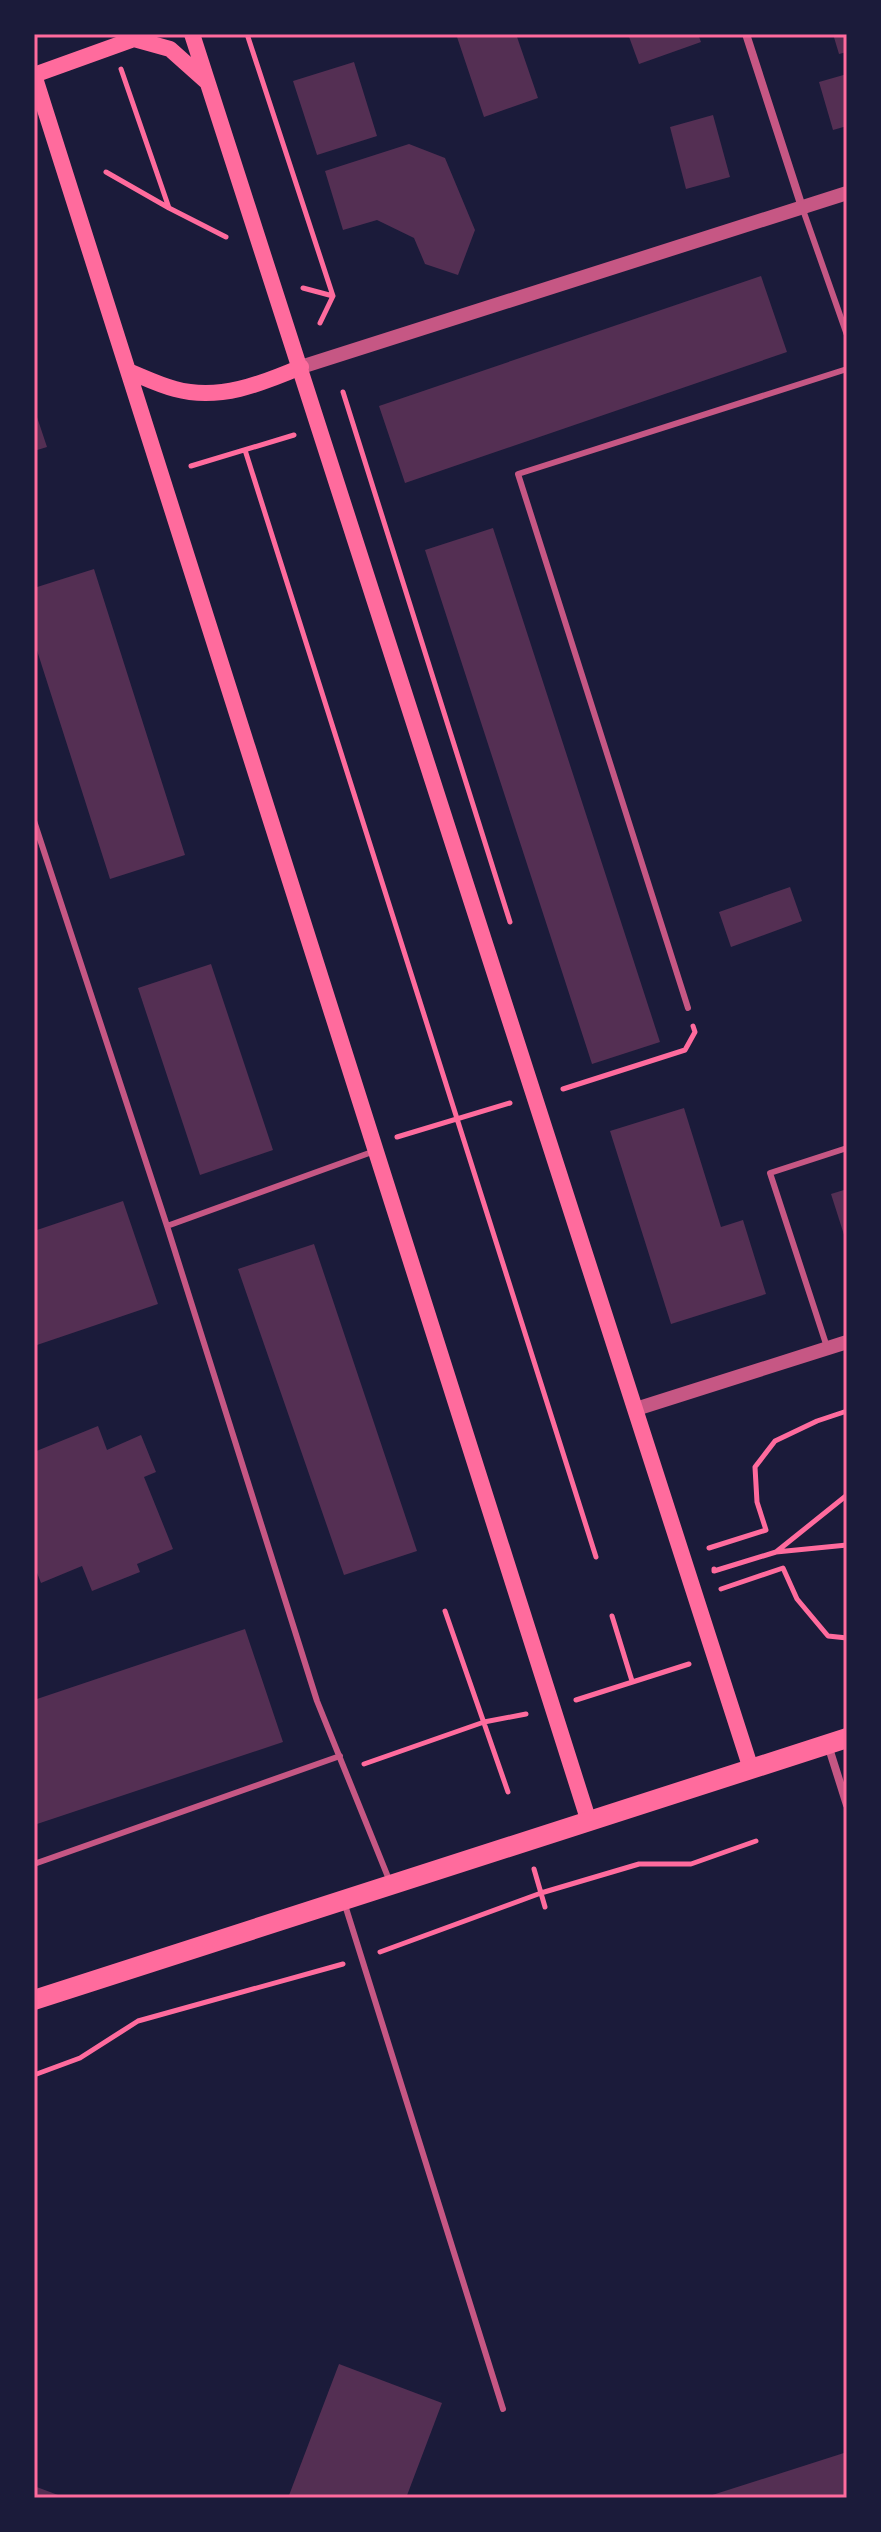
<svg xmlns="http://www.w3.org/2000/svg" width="881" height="2532" font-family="Raleway,sans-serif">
<rect width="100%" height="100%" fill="#1b1b3a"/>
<path fill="#542f53" d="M 456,34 L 516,34 L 538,98 L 484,117 Z
M 628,34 L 698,34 L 701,42 L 639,64 Z
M 833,34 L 847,34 L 847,52 L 839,54 Z
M 354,62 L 377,136 L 317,155 L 293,81 Z
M 847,74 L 847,126 L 833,130 L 819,82 Z
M 713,115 L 730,177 L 686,189 L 670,127 Z
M 409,144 L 445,158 L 475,230 L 458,275 L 425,264 L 414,238 L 377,220 L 343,230 L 325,171 Z
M 761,276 L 787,352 L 405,483 L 379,406 Z
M 34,408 L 47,447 L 34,451 Z
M 493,528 L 660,1042 L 592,1064 L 425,550 Z
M 94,569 L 185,855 L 110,879 L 34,641 L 34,588 Z
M 790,887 L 802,921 L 731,947 L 719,912 Z
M 211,964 L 273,1150 L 200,1175 L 138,988 Z
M 684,1108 L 721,1227 L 743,1220 L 766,1294 L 671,1324 L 610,1131 Z
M 847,1189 L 847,1241 L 846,1241 L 831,1194 Z
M 123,1201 L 158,1304 L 34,1346 L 34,1231 Z
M 314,1244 L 417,1551 L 344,1575 L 238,1269 Z
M 98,1426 L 107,1450 L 141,1435 L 156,1472 L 144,1477 L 173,1549 L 137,1564 L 140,1572 L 92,1591 L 82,1566 L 41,1583 L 34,1565 L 34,1452 Z
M 245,1629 L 283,1742 L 34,1825 L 34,1700 Z
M 339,2364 L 442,2403 L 406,2498 L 288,2498 Z
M 847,2452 L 847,2498 L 706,2498 L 706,2497 Z
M 34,2486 L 66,2498 L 34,2498 Z"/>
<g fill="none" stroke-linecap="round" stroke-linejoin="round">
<path stroke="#ff6b9d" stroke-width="5" d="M 247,34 L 333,296 L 320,323
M 121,69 L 169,208
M 106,172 L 169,208 L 226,237
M 303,288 L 333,296
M 343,392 L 510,922
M 245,450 L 596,1557
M 191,466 L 294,435
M 563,1089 L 685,1050 L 695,1032 L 693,1026
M 397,1137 L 510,1103
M 847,1495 L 776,1552 L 847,1545
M 709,1548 L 766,1530 L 757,1502 L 755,1467 L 775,1441 L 817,1421 L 847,1411
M 714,1569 L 714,1571 L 776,1552
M 721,1589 L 783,1568 L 797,1599 L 828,1636 L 847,1638
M 445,1611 L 508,1792
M 612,1616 L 632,1681
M 576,1700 L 689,1664
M 364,1764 L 484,1722 L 526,1714
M 534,1869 L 545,1907
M 380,1952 L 541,1893 L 639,1864 L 691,1864 L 756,1841
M 34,2075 L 80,2058 L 138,2021 L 343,1964"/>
<path stroke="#c65784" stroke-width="6" d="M 802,207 L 847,335
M 34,821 L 167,1226 L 317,1701 L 390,1882
M 688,1008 L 518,474 L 847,369
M 167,1226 L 372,1152
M 827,1347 L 770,1173 L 847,1148
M 34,1864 L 340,1756
M 345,1905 L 503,2409"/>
<path stroke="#c65784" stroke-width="8" d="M 746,34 L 802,207
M 828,1745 L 847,1805"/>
<path stroke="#c65784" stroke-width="14" d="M 301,367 L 847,193
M 636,1409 L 847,1342"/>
<path stroke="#ff6b9d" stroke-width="16" d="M 192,34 L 751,1769
M 34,75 L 589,1822
M 34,75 L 134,39 L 170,49 L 207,82
M 128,371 C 143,377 159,385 175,389 C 219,401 261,384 301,367"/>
<path stroke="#ff6b9d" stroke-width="20" d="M 34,2000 L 847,1738"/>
</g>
<rect width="881" height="2532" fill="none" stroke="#1b1b3a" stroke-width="72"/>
<rect x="36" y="36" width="809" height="2460" fill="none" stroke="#ff6b9d" stroke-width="3"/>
</svg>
